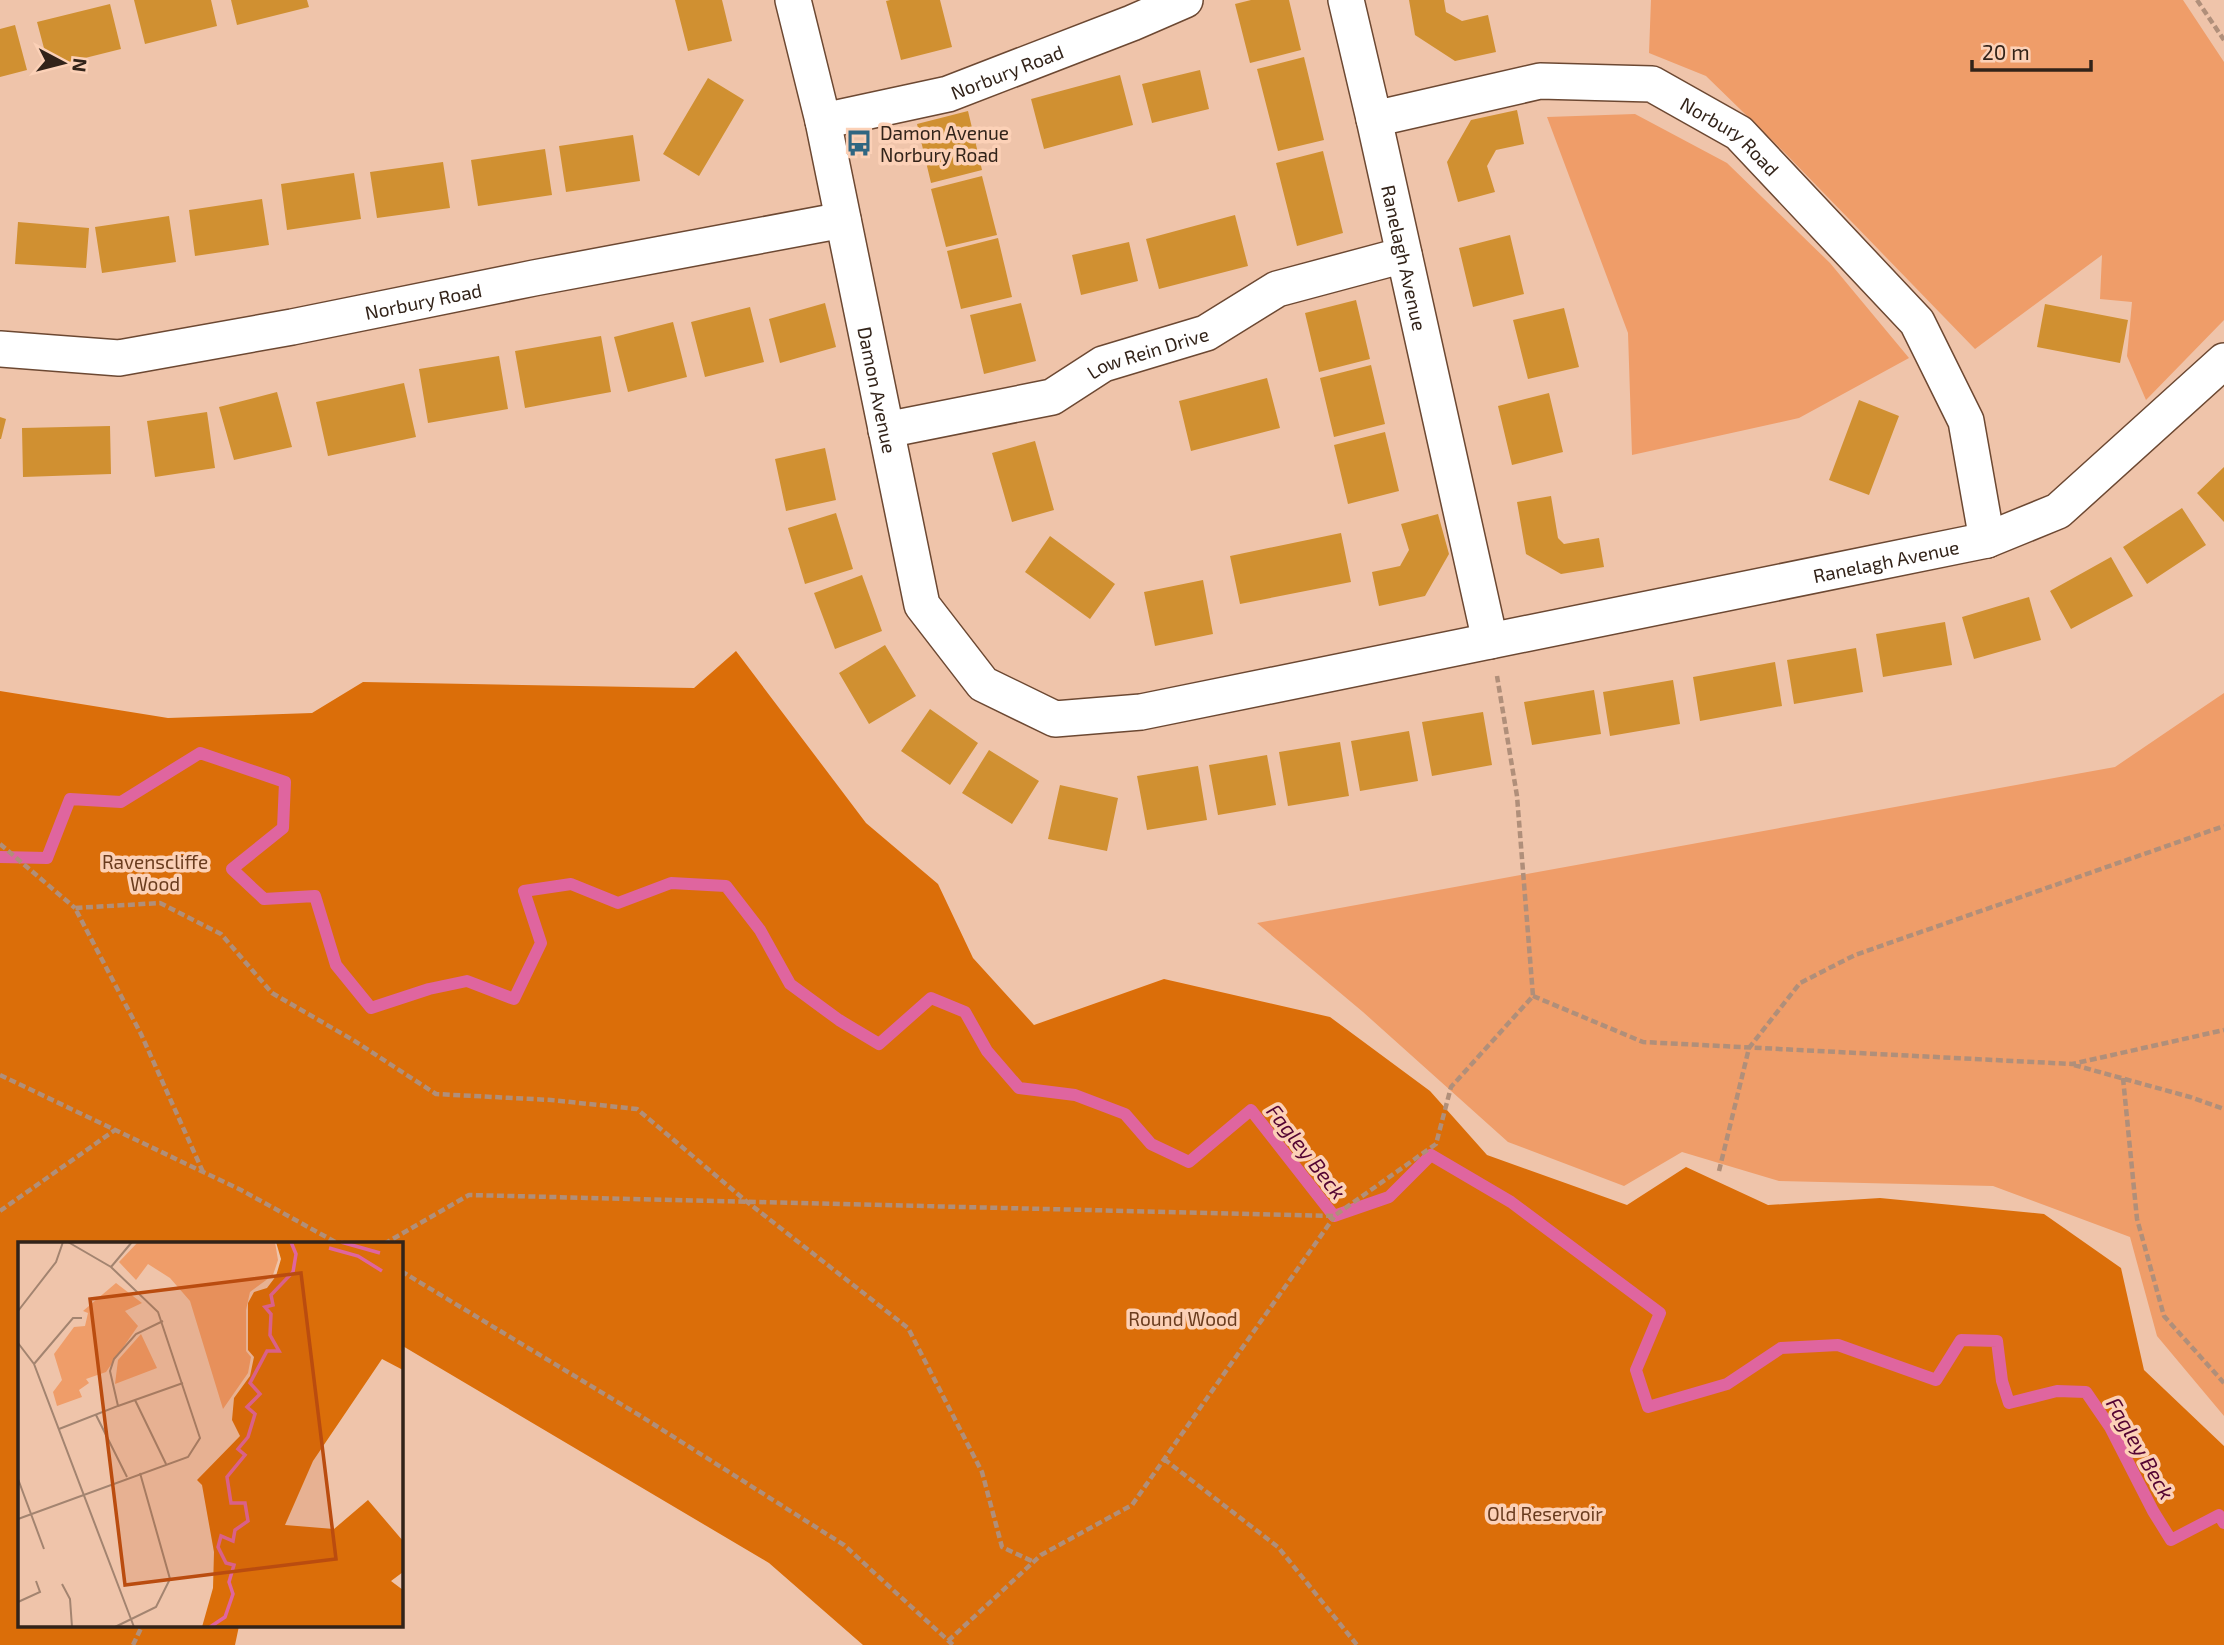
<svg xmlns="http://www.w3.org/2000/svg" width="2224" height="1645" font-family="'Exo 2',sans-serif">
<rect width="100%" height="100%" fill="#efc4aa"/>
<path fill="#ef9d69" d="M 1651,0 L 2183,0 L 2224,62 L 2224,320 L 2146,400 L 2127,356 L 2132,302 L 2100,299 L 2102,255 L 1975,349 L 1784,152 L 1706,76 L 1649,53 Z
M 1635,114 L 1727,163 L 1830,263 L 1909,358 L 1799,418 L 1632,455 L 1628,333 L 1547,117 Z
M 2224,693 L 2224,1416 L 2157,1336 L 2130,1237 L 1993,1186 L 1779,1181 L 1682,1152 L 1624,1186 L 1508,1142 L 1363,1012 L 1257,923 L 2115,767 Z"/>
<path fill="#db6e09" d="M 736,651 L 866,823 L 938,884 L 973,958 L 1034,1025 L 1164,979 L 1330,1017 L 1430,1091 L 1487,1155 L 1627,1205 L 1686,1167 L 1768,1205 L 1880,1198 L 2044,1214 L 2121,1268 L 2144,1370 L 2224,1446 L 2224,1645 L 863,1645 L 769,1563 L 401,1345 L 401,1244 L 19,1244 L 19,1626 L 239,1626 L 235,1645 L 0,1645 L 0,691 L 168,718 L 312,713 L 363,682 L 694,688 Z"/>
<g fill="none" stroke-linecap="round" stroke-linejoin="round">
<path stroke="#df659f" stroke-width="12" d="M 0,857 L 47,858 L 70,799 L 121,802 L 200,753 L 285,782 L 283,828 L 232,869 L 264,899 L 315,896 L 336,965 L 371,1008 L 429,989 L 467,981 L 514,999 L 541,943 L 524,891 L 571,884 L 618,903 L 671,883 L 726,886 L 760,930 L 790,984 L 839,1020 L 879,1044 L 931,998 L 965,1012 L 987,1051 L 1019,1088 L 1075,1095 L 1125,1114 L 1151,1144 L 1189,1162 L 1251,1110 L 1334,1216 L 1389,1197 L 1431,1155 L 1511,1202 L 1660,1313 L 1636,1370 L 1648,1407 L 1727,1384 L 1781,1348 L 1838,1345 L 1936,1380 L 1961,1340 L 1997,1341 L 2002,1381 L 2009,1403 L 2057,1391 L 2086,1392 L 2110,1427 L 2153,1511 L 2171,1540 L 2219,1515 L 2224,1523"/>
</g>
<path fill="#d09031" d="M 134,0 L 211,0 L 217,26 L 145,44 Z
M 231,0 L 307,0 L 309,7 L 237,25 Z
M 675,0 L 722,0 L 732,41 L 688,51 Z
M 890,0 L 940,0 L 952,47 L 901,60 L 886,1 Z
M 1251,0 L 1289,0 L 1301,50 L 1250,63 L 1235,4 Z
M 1409,0 L 1444,0 L 1446,12 L 1462,21 L 1488,15 L 1496,52 L 1455,61 L 1415,35 Z
M 110,4 L 121,49 L 49,67 L 37,22 Z
M 15,25 L 27,70 L 0,77 L 0,29 Z
M 1304,57 L 1324,140 L 1278,151 L 1257,69 Z
M 1200,70 L 1209,109 L 1152,123 L 1142,84 Z
M 1120,75 L 1133,125 L 1044,149 L 1031,99 Z
M 708,78 L 744,100 L 699,176 L 663,154 Z
M 1517,110 L 1524,144 L 1496,150 L 1487,166 L 1495,192 L 1458,202 L 1447,162 L 1471,120 Z
M 968,111 L 982,170 L 931,183 L 917,124 Z
M 633,135 L 640,181 L 566,192 L 559,146 Z
M 545,149 L 552,195 L 478,206 L 471,160 Z
M 1323,151 L 1343,233 L 1297,246 L 1276,163 Z
M 443,162 L 450,208 L 377,218 L 370,172 Z
M 354,173 L 361,219 L 287,230 L 281,184 Z
M 982,176 L 997,235 L 946,247 L 931,189 Z
M 262,199 L 269,245 L 195,256 L 189,210 Z
M 1235,215 L 1248,266 L 1159,289 L 1146,239 Z
M 169,216 L 176,262 L 102,273 L 95,227 Z
M 18,222 L 89,228 L 86,268 L 15,264 Z
M 1510,235 L 1524,294 L 1473,307 L 1459,248 Z
M 998,238 L 1012,297 L 961,309 L 947,251 Z
M 1129,242 L 1138,281 L 1081,295 L 1072,255 Z
M 1356,300 L 1370,359 L 1319,372 L 1305,313 Z
M 825,303 L 836,347 L 780,363 L 769,319 Z
M 1021,303 L 1036,361 L 984,374 L 970,315 Z
M 2045,304 L 2128,320 L 2120,363 L 2037,347 Z
M 750,307 L 764,362 L 705,377 L 691,322 Z
M 1564,308 L 1579,367 L 1528,379 L 1513,320 Z
M 673,322 L 687,377 L 628,392 L 614,337 Z
M 601,336 L 611,392 L 525,408 L 515,351 Z
M 499,356 L 508,409 L 428,423 L 419,369 Z
M 1371,365 L 1385,424 L 1334,437 L 1320,378 Z
M 1267,378 L 1280,428 L 1191,451 L 1179,401 Z
M 404,383 L 416,437 L 328,456 L 316,402 Z
M 277,392 L 292,447 L 234,460 L 219,407 Z
M 1549,393 L 1563,452 L 1512,465 L 1498,406 Z
M 1859,400 L 1899,416 L 1869,495 L 1829,480 Z
M 207,412 L 215,468 L 155,477 L 147,421 Z
M 0,417 L 6,419 L 1,439 L 0,439 Z
M 110,426 L 111,474 L 23,477 L 22,428 Z
M 1385,432 L 1399,491 L 1348,504 L 1334,445 Z
M 1035,441 L 1054,510 L 1012,522 L 992,453 Z
M 825,448 L 836,500 L 786,511 L 775,459 Z
M 2224,467 L 2224,522 L 2197,493 Z
M 1551,496 L 1558,538 L 1564,544 L 1599,538 L 1604,567 L 1561,574 L 1526,554 L 1517,502 Z
M 2182,508 L 2206,545 L 2147,584 L 2123,547 Z
M 836,513 L 853,569 L 805,584 L 788,528 Z
M 1438,514 L 1449,554 L 1425,596 L 1379,606 L 1372,572 L 1400,566 L 1409,550 L 1401,524 Z
M 1341,533 L 1351,582 L 1240,604 L 1230,556 Z
M 1050,536 L 1115,584 L 1090,619 L 1025,572 Z
M 2111,557 L 2133,596 L 2071,629 L 2050,591 Z
M 862,575 L 882,631 L 835,649 L 814,593 Z
M 1203,580 L 1213,634 L 1155,646 L 1144,592 Z
M 2029,597 L 2041,640 L 1974,659 L 1962,617 Z
M 1945,622 L 1952,665 L 1883,677 L 1876,634 Z
M 885,645 L 916,696 L 869,724 L 839,673 Z
M 1856,648 L 1863,692 L 1794,704 L 1787,660 Z
M 1775,662 L 1782,706 L 1700,721 L 1693,677 Z
M 1673,680 L 1680,724 L 1610,736 L 1603,692 Z
M 1594,690 L 1601,734 L 1532,745 L 1524,702 Z
M 930,709 L 978,743 L 950,785 L 901,751 Z
M 1483,712 L 1492,765 L 1432,776 L 1422,722 Z
M 1409,731 L 1418,781 L 1360,791 L 1351,741 Z
M 1340,742 L 1349,796 L 1288,806 L 1279,752 Z
M 989,750 L 1039,781 L 1012,824 L 962,793 Z
M 1267,755 L 1276,805 L 1218,815 L 1209,765 Z
M 1198,766 L 1207,820 L 1147,830 L 1137,776 Z
M 1060,785 L 1118,798 L 1107,851 L 1048,839 Z"/>
<g fill="none" stroke-linecap="round" stroke-linejoin="round">
<g stroke="#6c4832" stroke-width="38">
<g id="minor">
<path id="s1" d="M 793,0 L 823,121 L 922,605 L 983,684 L 1055,719 L 1141,712 L 1987,540 L 2058,511 L 2224,361"/>
<path id="s2" d="M 1346,0 L 1374,119 L 1540,81 L 1652,84 L 1739,133 L 1917,322 L 1966,421 L 1987,540"/>
<path id="s3" d="M 1374,119 L 1490,641"/>
<path id="s4" d="M 823,121 L 948,94 L 1132,23 L 1185,0"/>
<path id="s5" d="M 0,349 L 119,358 L 292,327 L 534,278 L 843,220"/>
<path id="s6" d="M 886,430 L 1052,397 L 1103,364 L 1206,333 L 1277,289 L 1404,255"/>
</g>
</g>
<path stroke="#b08f7a" stroke-width="4.5" stroke-dasharray="7 3.5" stroke-linecap="butt" d="M 2197,0 L 2224,40
M 0,844 L 75,908
M 1533,996 L 1643,1042 L 2072,1064 L 2224,1030
M 2074,1065 L 2190,1097 L 2224,1109
M 0,1075 L 241,1190 L 339,1244
M 2123,1078 L 2137,1219 L 2164,1316 L 2224,1383
M 1719,1171 L 1749,1048 L 1800,983 L 1855,955 L 2224,826
M 203,1172 L 141,1034 L 75,908 L 160,903 L 221,934 L 272,993 L 353,1040 L 436,1094 L 551,1100 L 637,1109 L 746,1201 L 908,1328 L 982,1472 L 1002,1547 L 1034,1562
M 0,1211 L 115,1130
M 384,1244 L 469,1195 L 1334,1216 L 1436,1144 L 1451,1087 L 1533,996 L 1517,796 L 1497,676
M 401,1271 L 639,1415 L 844,1545 L 953,1645
M 1164,1459 L 1278,1547 L 1357,1645
M 948,1641 L 1041,1555 L 1132,1505 L 1334,1217
M 133,1645 L 142,1626"/>
<use href="#minor" stroke="#fff" stroke-width="35"/>
</g>
<defs>
<g id="bus-bare" transform="scale(2.1)"><path d="M-5-6H5V4H4V6H2V4H-2V6H-4V4H-5ZM-3.5-4V0h7V-4ZM-3.5 1.2v1.5H-2V1.2ZM2 1.2v1.5H3.5V1.2Z" fill="#306681" stroke="#fcd1b7" stroke-width="2.5" paint-order="stroke"/></g>
</defs>
<g fill-rule="evenodd">
<use href="#bus-bare" x="859" y="143"/>
</g>
<g text-anchor="middle" dominant-baseline="central" stroke-width="7" stroke-linejoin="round" paint-order="stroke">
<g font-size="19" fill="#322319" stroke="#fcd1b7">
<text stroke="none"><textPath href="#s4" startOffset="191">Norbury Road</textPath></text>
<text stroke="none"><textPath href="#s2" startOffset="499">Norbury Road</textPath></text>
<text stroke="none"><textPath href="#s3" startOffset="142">Ranelagh Avenue</textPath></text>
<text stroke="none"><textPath href="#s5" startOffset="429">Norbury Road</textPath></text>
<text stroke="none"><textPath href="#s6" startOffset="276">Low Rein Drive</textPath></text>
<text stroke="none"><textPath href="#s1" startOffset="399">Damon Avenue</textPath></text>
<text stroke="none"><textPath href="#s1" startOffset="1645">Ranelagh Avenue</textPath></text>
</g>
<g font-size="19" fill="#322319" stroke="#fcd1b7" text-anchor="start">
<text x="880" y="132">Damon Avenue<tspan x="880" dy="22">Norbury Road</tspan></text>
</g>
<g font-size="19" fill="#6a3c1e" stroke="#fcd1b7">
<text x="155" y="861">Ravenscliffe<tspan x="155" dy="22">Wood</tspan></text>
<text x="1183" y="1318">Round Wood</text>
<text x="1545" y="1513">Old Reservoir</text>
</g>
<g font-size="21" font-style="italic" fill="#540432" stroke="#fcd1b7">
<text transform="translate(1307 1151) rotate(52)">Fagley Beck</text>
<text transform="translate(2141 1448) rotate(60)">Fagley Beck</text>
</g>
</g>
<g transform="translate(18 1242)">
<rect width="385" height="385" fill="#efc4aa"/>
<path d="M 120,0 L 257,0 L 260,18 L 255,33 L 232,50 L 228,68 L 228,109 L 233,115 L 230,131 L 205,167 L 172,59 L 152,36 L 130,22 L 118,38 L 101,20 ZM 98,41 L 124,61 L 107,69 L 120,84 L 88,130 L 68,137 L 71,141 L 61,148 L 64,155 L 39,164 L 35,150 L 44,138 L 36,112 L 56,85 L 67,84 L 70,71 L 65,69 ZM 123,92 L 139,126 L 97,142 L 100,118 Z" fill="#ef9d69"/>
<path d="M 258,0 L 385,0 L 385,128 L 364,117 L 295,219 L 267,283 L 316,287 L 350,258 L 385,299 L 385,330 L 373,339 L 385,348 L 385,385 L 184,385 L 195,346 L 196,310 L 184,243 L 179,238 L 222,194 L 214,178 L 216,156 L 232,134 L 236,115 L 230,108 L 230,61 L 236,50 L 249,46 L 258,34 L 263,17 Z" fill="#db6e09"/>
<path fill="none" stroke="#df659f" stroke-width="3.5" d="M 323,0 L 362,11M 311,6 L 340,14 L 364,29M 192,385 L 207,375 L 215,352 L 211,340 L 216,323 L 208,321 L 200,305 L 203,294 L 215,299 L 217,288 L 230,279 L 227,261 L 213,261 L 209,235 L 227,213 L 220,207 L 230,195 L 237,172 L 229,165 L 242,152 L 232,141 L 249,109 L 261,109 L 252,93 L 253,72 L 247,65 L 255,63 L 253,53 L 275,30 L 278,12 L 273,0"/>
<path fill="none" stroke="#a38470" stroke-width="2" d="M 93,25 L 114,0M 0,69 L 38,20 L 45,0M 0,101 L 16,122 L 116,385M 16,122 L 55,76 L 64,76M 117,158 L 148,222M 100,164 L 165,141M 78,173 L 109,235M 41,187 L 100,164 L 92,129 L 96,117 L 118,92 L 145,79M 0,237 L 26,307M 0,277 L 170,215 L 182,196 L 140,70 L 93,25 L 50,0M 44,342 L 52,357 L 54,385M 0,360 L 22,350 L 18,339M 97,385 L 138,365 L 152,337 L 122,231"/>
<path fill="#ba4c0f" fill-opacity="0.15" stroke="#ba4c0f" stroke-width="3.5" d="M 283,31 L 318,317 L 107,343 L 72,57 Z"/>
<rect width="385" height="385" fill="none" stroke="#322319" stroke-width="3.5"/>
</g>
<g transform="translate(63 63) rotate(97)" stroke="#fcd1b7" stroke-width="5" paint-order="stroke">
<path d="M0-5L12 26L0 18L-12 26Z" fill="#322319"/>
<text y="-10" font-size="19" font-weight="bold" text-anchor="middle" fill="#322319">N</text>
</g>
<path d="M1972 60v10h119v-10" fill="none" stroke="#322319" stroke-width="3.5"/>
<text x="1982" y="60" font-size="21" fill="#322319" stroke="#fcd1b7" stroke-width="5" paint-order="stroke">20 m</text>
</svg>
